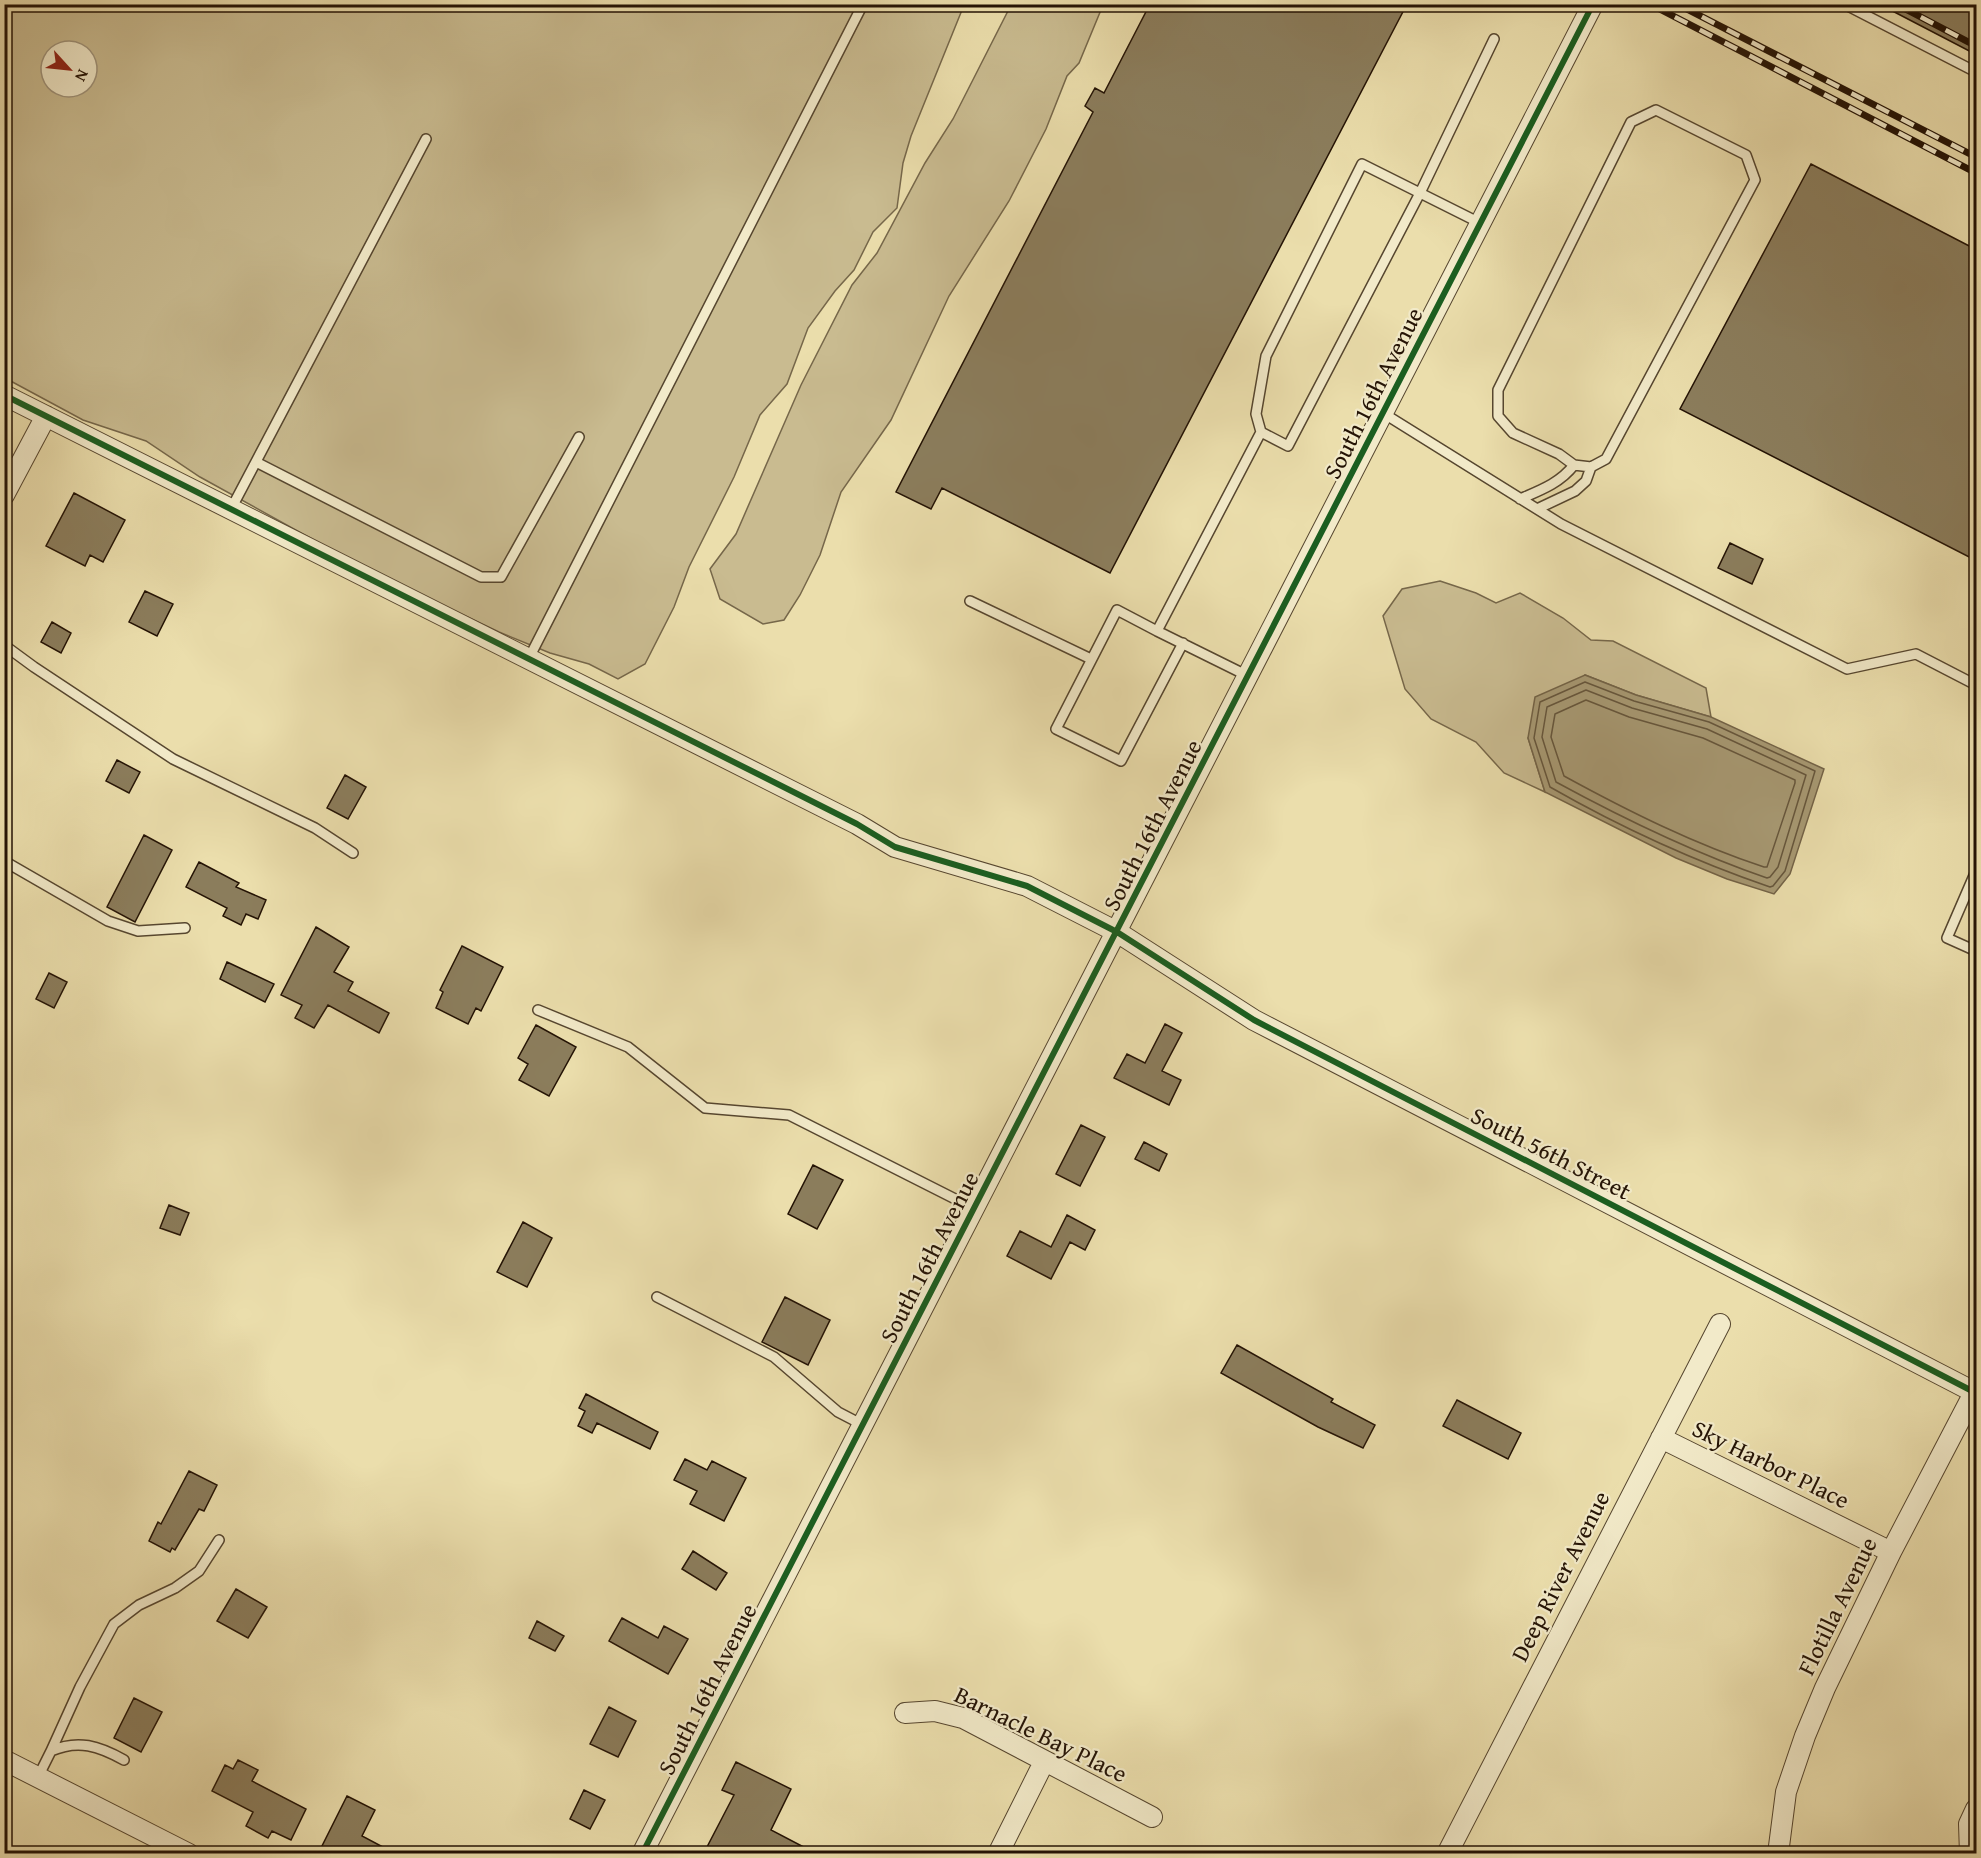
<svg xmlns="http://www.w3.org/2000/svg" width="1981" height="1858" font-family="'Gentium Book Plus',serif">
<rect width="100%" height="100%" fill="#ebdeac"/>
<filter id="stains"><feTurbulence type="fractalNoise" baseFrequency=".00333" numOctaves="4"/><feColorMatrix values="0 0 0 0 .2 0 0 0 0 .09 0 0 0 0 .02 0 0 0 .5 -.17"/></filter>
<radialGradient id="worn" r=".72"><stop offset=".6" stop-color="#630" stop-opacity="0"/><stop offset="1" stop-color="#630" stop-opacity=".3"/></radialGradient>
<path fill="#c9bb90" stroke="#76674a" stroke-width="1.5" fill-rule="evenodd" d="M 4,5 L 964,5 L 911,136 L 903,163 L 897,208 L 873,232 L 854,270 L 835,291 L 808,328 L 787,384 L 760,415 L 734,477 L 689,567 L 674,607 L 645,664 L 618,679 L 589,664 L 550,653 L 499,632 L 427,598 L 341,555 L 200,477 L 146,441 L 83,420 L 5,378 ZM 51,51 L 87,51 L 87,87 L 51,87 Z
M 1011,5 L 1103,5 L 1079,63 L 1067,76 L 1046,129 L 1009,201 L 949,296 L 891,420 L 841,492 L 820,555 L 800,595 L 784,620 L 763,624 L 720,599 L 710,569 L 736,534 L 801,385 L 852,285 L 877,253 L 925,163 L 953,119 Z
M 1440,581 L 1476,593 L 1496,603 L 1520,593 L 1563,618 L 1591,640 L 1613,641 L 1706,688 L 1711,717 L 1636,695 L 1585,675 L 1528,738 L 1545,792 L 1504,773 L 1476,742 L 1431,719 L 1405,689 L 1383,616 L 1402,589 Z"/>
<path fill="#a79973" stroke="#736347" stroke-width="1.5" d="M 1585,675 L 1636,695 L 1711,717 L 1824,769 L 1790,874 L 1774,894 L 1727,879 L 1676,858 L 1545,792 L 1528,738 L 1535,697 Z"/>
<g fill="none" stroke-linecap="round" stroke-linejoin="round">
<path stroke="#66563c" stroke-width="1.5" d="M 1585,682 L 1634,701 L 1709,722 L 1815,771 L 1785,871 L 1773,886 L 1770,887 C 1694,861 1620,827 1550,787 L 1534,738 L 1540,702 Z
M 1586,690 L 1632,708 L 1707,729 L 1806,775 L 1778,867 L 1770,877 L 1767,878 C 1694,853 1624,819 1556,782 L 1542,737 L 1547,707 Z
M 1586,700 L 1629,717 L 1703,738 L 1795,780 L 1795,783 L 1767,867 L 1764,867 C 1694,844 1628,811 1564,776 L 1551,737 L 1555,714 Z"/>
</g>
<path fill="#8b7d5c" stroke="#241305" stroke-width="1.5" d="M 1150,4 L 1407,4 L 1110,573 L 942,488 L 931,509 L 896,492 L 1093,112 L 1085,106 L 1095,88 L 1104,93 Z
M 1879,4 L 1977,4 L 1977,55 Z
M 1811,164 L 1977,250 L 1977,561 L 1680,409 Z
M 74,493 L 125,520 L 103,562 L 90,555 L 85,566 L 46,546 Z
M 1730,543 L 1763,559 L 1752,584 L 1718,568 Z
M 145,591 L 173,604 L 157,636 L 129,622 Z
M 52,622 L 71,633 L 61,653 L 41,642 Z
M 117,760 L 140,772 L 129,793 L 106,781 Z
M 345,775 L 366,787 L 348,819 L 327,808 Z
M 144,835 L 172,850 L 135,922 L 107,907 Z
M 199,862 L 239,883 L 236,887 L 266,900 L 258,919 L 246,914 L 241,925 L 223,916 L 227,908 L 186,887 Z
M 316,927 L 349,947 L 334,972 L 353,982 L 348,991 L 389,1013 L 379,1033 L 328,1005 L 314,1028 L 295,1018 L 302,1005 L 281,995 Z
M 462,946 L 503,967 L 481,1011 L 476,1008 L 468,1024 L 436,1008 L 443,992 L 440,990 Z
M 227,962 L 274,984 L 265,1002 L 220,979 Z
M 49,973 L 67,982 L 54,1008 L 36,999 Z
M 1165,1024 L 1182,1033 L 1162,1071 L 1181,1080 L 1169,1105 L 1114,1078 L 1127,1054 L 1145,1063 Z
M 536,1025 L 576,1047 L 549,1096 L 519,1080 L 528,1064 L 518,1058 Z
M 1081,1125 L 1105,1137 L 1080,1186 L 1056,1174 Z
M 1144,1142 L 1167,1154 L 1159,1171 L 1135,1159 Z
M 813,1165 L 843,1180 L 817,1229 L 788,1214 Z
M 169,1205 L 189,1213 L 180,1235 L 160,1228 Z
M 1067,1215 L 1095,1230 L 1085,1250 L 1070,1242 L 1051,1279 L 1007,1256 L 1020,1231 L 1051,1247 Z
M 523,1222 L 552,1238 L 527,1287 L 497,1272 Z
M 785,1297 L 830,1320 L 808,1365 L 762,1342 Z
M 1237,1345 L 1333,1399 L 1331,1402 L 1375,1425 L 1363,1448 L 1318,1427 L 1221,1373 Z
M 586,1394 L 658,1432 L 650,1449 L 597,1423 L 592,1433 L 578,1426 L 585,1411 L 579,1408 Z
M 1457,1400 L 1521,1433 L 1508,1459 L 1443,1426 Z
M 685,1459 L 707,1470 L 712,1461 L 746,1478 L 724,1521 L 690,1504 L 697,1491 L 674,1480 Z
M 189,1471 L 217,1485 L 204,1511 L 199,1509 L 175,1550 L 172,1548 L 170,1552 L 149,1541 L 158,1522 L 161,1524 Z
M 693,1551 L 727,1573 L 716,1590 L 682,1569 Z
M 236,1589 L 267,1607 L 248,1638 L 217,1621 Z
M 622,1618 L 658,1638 L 664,1626 L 688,1639 L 668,1674 L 609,1641 Z
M 537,1621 L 564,1636 L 555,1651 L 529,1638 Z
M 134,1698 L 162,1712 L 141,1752 L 114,1738 Z
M 609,1707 L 636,1721 L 618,1757 L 590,1744 Z
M 238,1760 L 258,1770 L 252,1781 L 306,1809 L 291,1840 L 272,1831 L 268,1838 L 246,1826 L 253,1812 L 212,1791 L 225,1765 L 233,1769 Z
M 736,1762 L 791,1789 L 771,1830 L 817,1854 L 751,1854 L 740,1847 L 736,1854 L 719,1854 L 707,1847 L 734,1795 L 722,1790 Z
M 584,1790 L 605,1800 L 590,1829 L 570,1819 Z
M 347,1796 L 375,1810 L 362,1836 L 396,1854 L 332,1854 L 321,1848 Z"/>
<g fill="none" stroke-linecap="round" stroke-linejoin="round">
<g stroke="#56462f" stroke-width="12">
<path id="lane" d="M 1844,4 L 1976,72
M 1383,413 L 1561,524 L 1847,669 L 1916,654 L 1976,685
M 1261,432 L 1288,446 L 1420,193 L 1494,39
M 256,462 L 481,577 L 501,577 L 579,437
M 1574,465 L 1559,454 L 1513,433 L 1498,416 L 1498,390 L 1631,122 L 1656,110 L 1746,155 L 1755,180 L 1606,459 L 1591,467
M 1520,499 C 1541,490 1560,483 1574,465 L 1591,467 L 1586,481 L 1575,491 L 1537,509
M 231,509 L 426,139
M 970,601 L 1091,659
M 1157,631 L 1117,610 L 1056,729 L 1121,761 L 1183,643
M 4,645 L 34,667 L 173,759 L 315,828 L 353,853
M 529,658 L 863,4
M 1248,676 L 1157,631 L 1261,432 L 1256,414 L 1266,356 L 1362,164 L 1480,223
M 4,861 L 108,921 L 138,931 L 185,928
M 1976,871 L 1947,938 L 1976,951
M 538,1010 L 628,1047 L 705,1108 L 789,1115 L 975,1209
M 657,1297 L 774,1357 L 838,1412 L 863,1425
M 51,1751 L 80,1687 L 114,1624 L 139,1605 L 175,1588 L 199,1571 L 219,1540
M 38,1777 L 51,1751 C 78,1739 99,1746 124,1760"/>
</g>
<g stroke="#56462f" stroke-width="22">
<path id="street" d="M 4,395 L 857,824 L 895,847 L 1027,886 L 1117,932 L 1254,1020 L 1976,1393
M 4,495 L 46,416
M 1661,1438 L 1891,1552
M 905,1713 L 935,1711 L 963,1718 L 1152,1817
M 4,1760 L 189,1854
M 642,1854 L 1593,4
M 998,1854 L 1044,1762
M 1447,1854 L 1720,1324
M 1778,1854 L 1786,1792 L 1805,1736 L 1825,1688 L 1891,1552 L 1976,1389
M 1970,1854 L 1969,1824 L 1976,1809"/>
</g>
<use href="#lane" stroke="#f2eac9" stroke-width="9"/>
<use href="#street" stroke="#f2eac9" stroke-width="20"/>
<g stroke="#241305" stroke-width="7">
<path id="rail" d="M 1650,4 L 1976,173
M 1677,4 L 1976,157
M 1896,4 L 1976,46"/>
</g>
<use href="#rail" stroke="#f2eac9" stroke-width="4.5" stroke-dasharray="14" stroke-linecap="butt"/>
<g stroke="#f2eac9" stroke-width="10">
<path id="cycleway" d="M 4,395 L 857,824 L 895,847 L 1027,886 L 1117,932 L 1254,1020 L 1976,1393
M 642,1854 L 1593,4"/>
</g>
<use href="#cycleway" stroke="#1b5e20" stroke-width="6"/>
</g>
<g text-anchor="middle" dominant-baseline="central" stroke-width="4.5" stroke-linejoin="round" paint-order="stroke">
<g font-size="24" fill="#241305" stroke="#f2eac9">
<text transform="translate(1373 393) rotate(-63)">South 16th Avenue</text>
<text transform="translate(1152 825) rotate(-63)">South 16th Avenue</text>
<text transform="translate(1551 1153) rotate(27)">South 56th Street</text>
<text transform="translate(929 1257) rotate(-63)">South 16th Avenue</text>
<text transform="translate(1771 1464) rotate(26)">Sky Harbor Place</text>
<text transform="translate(1560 1576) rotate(-63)">Deep River Avenue</text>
<text transform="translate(1837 1606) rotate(-64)">Flotilla Avenue</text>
<text transform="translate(707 1689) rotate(-63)">South 16th Avenue</text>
<text transform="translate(1041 1734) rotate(26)">Barnacle Bay Place</text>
</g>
</g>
<rect width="1981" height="1858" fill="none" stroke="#ebdeac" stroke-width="24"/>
<rect x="6" y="6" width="1969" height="1846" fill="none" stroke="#241305" stroke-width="3"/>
<rect x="12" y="12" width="1957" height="1834" fill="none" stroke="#241305" stroke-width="1.5"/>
<g transform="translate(69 69) rotate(117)"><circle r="28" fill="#f2eac9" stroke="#a0947b" stroke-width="1.5"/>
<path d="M0-4.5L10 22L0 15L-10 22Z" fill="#8f2418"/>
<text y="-9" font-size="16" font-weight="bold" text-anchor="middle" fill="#241305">N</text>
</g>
<rect width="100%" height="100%" filter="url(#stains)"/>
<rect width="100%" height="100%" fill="url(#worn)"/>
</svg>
